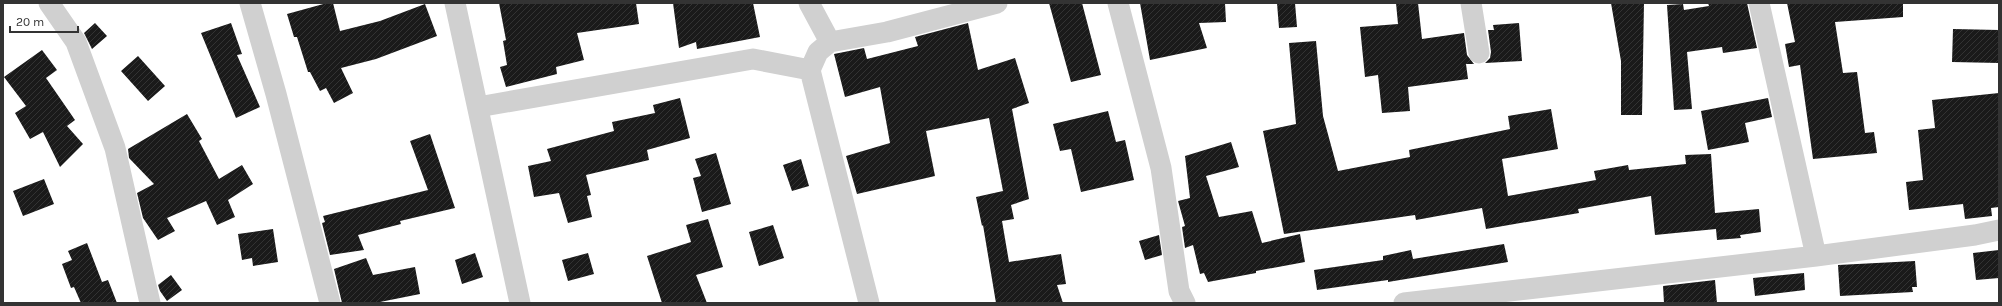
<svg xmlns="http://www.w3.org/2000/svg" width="2002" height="306" font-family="Karla,sans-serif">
<defs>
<pattern id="building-hatch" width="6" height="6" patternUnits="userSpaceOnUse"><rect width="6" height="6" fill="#1a1a1a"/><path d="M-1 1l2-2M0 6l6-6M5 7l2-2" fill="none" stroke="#333"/></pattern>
</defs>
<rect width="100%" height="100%" fill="#fff"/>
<path fill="url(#building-hatch)" d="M 327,3 L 333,3 L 340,31 L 380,21 L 425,4 L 437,36 L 376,59 L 341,68 L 353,93 L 334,103 L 326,88 L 320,91 L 310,72 L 308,72 L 297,37 L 294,37 L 287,14 Z
M 499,3 L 636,3 L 639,24 L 577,33 L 584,60 L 556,67 L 557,74 L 506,87 L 500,67 L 507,65 L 503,41 L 506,40 Z
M 673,3 L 753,3 L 760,37 L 697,49 L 696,42 L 679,48 Z
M 1049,3 L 1082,3 L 1101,75 L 1071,82 Z
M 1140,3 L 1225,3 L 1226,22 L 1199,23 L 1207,48 L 1150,60 Z
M 1277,3 L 1295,3 L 1297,27 L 1279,28 Z
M 1396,3 L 1418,3 L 1422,39 L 1464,33 L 1467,55 L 1474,64 L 1466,64 L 1468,79 L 1408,87 L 1410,111 L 1382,113 L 1378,75 L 1365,77 L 1360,27 L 1398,24 Z
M 1611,3 L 1644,3 L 1642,115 L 1621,115 L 1621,61 Z
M 1708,3 L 1747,3 L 1757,48 L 1723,53 L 1722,47 L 1687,52 L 1692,109 L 1674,110 L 1667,5 L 1683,4 L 1684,10 L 1709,6 Z
M 1787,3 L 1903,3 L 1903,17 L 1835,22 L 1843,73 L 1857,72 L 1865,133 L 1874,132 L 1877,153 L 1813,159 L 1800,65 L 1789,67 L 1785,44 L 1795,42 Z
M 95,23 L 107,36 L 92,49 L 84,33 Z
M 231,23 L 242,54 L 237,55 L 260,107 L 236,118 L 201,33 Z
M 968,23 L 978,70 L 1015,58 L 1029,103 L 1012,109 L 1029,199 L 1011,205 L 1014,219 L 1002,221 L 1009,262 L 1061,254 L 1066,284 L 1057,285 L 1063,303 L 996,303 L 983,225 L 982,226 L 976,197 L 1003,191 L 989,118 L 926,131 L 935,176 L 857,194 L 846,156 L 890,143 L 880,87 L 845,97 L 834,54 L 864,48 L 867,59 L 918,46 L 915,37 Z
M 1519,23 L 1522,61 L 1485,63 L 1490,58 L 1491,52 L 1488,30 L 1494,30 L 1493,25 Z
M 1953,29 L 1999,30 L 1999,63 L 1952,62 Z
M 1316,41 L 1323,116 L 1338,171 L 1410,157 L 1409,150 L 1510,129 L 1508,116 L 1551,109 L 1558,149 L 1502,159 L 1508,196 L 1596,180 L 1594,171 L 1628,165 L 1629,170 L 1686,164 L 1685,155 L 1711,154 L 1715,213 L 1759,209 L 1761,232 L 1740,235 L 1741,238 L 1717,240 L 1716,229 L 1655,235 L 1651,196 L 1578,209 L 1579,213 L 1486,229 L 1482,208 L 1416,220 L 1415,215 L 1284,234 L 1263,131 L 1296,124 L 1289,43 Z
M 42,50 L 57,70 L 46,78 L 75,120 L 67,126 L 83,144 L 60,167 L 43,132 L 30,139 L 15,113 L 26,106 L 4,77 Z
M 138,56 L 165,86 L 148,101 L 121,71 Z
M 1999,93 L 1999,207 L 1991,208 L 1992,216 L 1965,219 L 1963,204 L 1909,210 L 1906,182 L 1923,180 L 1918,130 L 1935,128 L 1932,100 Z
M 680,98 L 690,138 L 647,150 L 649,160 L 586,175 L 591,195 L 587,196 L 592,217 L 568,223 L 559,193 L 534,197 L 528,166 L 551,161 L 547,149 L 614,131 L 612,122 L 655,113 L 653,105 Z
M 1768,98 L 1772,117 L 1745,123 L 1749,142 L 1708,150 L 1701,111 Z
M 1108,111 L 1116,142 L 1125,140 L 1134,180 L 1081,192 L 1071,149 L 1060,151 L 1053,124 Z
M 187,114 L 202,139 L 199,141 L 219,179 L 242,165 L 253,184 L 228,200 L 235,217 L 217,225 L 206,201 L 167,218 L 175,231 L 158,240 L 143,218 L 137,193 L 154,184 L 129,158 L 128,149 Z
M 430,134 L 455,208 L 400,221 L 401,224 L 358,235 L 364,250 L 330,255 L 322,223 L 325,222 L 323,216 L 428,190 L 410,141 Z
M 1231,142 L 1239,167 L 1206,176 L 1219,217 L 1252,211 L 1262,243 L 1300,234 L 1305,262 L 1256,271 L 1256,273 L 1208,282 L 1204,273 L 1200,274 L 1193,245 L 1185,248 L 1182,227 L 1185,226 L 1178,201 L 1190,198 L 1185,156 Z
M 716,153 L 731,204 L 702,212 L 693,178 L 701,176 L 695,159 Z
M 801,159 L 809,186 L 792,191 L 783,165 Z
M 44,179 L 54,204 L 23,216 L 13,191 Z
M 708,219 L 723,267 L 696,275 L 707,303 L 662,303 L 647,256 L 691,242 L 686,225 Z
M 773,225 L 784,258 L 759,266 L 749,232 Z
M 273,229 L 278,262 L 253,266 L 252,258 L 242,260 L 238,234 Z
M 1159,235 L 1162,255 L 1145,260 L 1139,241 Z
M 87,243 L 102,282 L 108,280 L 117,303 L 81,303 L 74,287 L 71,288 L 62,264 L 72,260 L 68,251 Z
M 1504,244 L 1508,262 L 1388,282 L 1388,280 L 1317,290 L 1314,270 L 1383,260 L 1383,256 L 1411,250 L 1413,259 Z
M 1999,250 L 1999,278 L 1976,280 L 1973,253 Z
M 475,253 L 483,277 L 462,284 L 455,260 Z
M 588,253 L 594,274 L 568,281 L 562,260 Z
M 366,258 L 373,275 L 415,267 L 420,294 L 375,303 L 342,303 L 334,269 Z
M 1915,261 L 1917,287 L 1912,287 L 1913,292 L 1840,296 L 1838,265 Z
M 1804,273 L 1805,290 L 1755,296 L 1753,278 Z
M 171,275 L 182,290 L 167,301 L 160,291 L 158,285 Z
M 1715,280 L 1717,303 L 1664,303 L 1663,286 Z"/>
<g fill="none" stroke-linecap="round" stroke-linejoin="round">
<path stroke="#d0d0d0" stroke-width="21" d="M 49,3 L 76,42 L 115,148 L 150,303
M 250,3 L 276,94 L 330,303
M 455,3 L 520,303
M 809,3 L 830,42 L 887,32 L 997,3
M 1118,3 L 1161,168 L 1179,291 L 1185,303
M 1471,3 L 1479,53
M 1759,3 L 1816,256
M 810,70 L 869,303
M 478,107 L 753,59 L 810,70 L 818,52 L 830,42
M 1404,303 L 1816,256 L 1975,235 L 1999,230"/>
</g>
<rect width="2002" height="306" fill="none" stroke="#333333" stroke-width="8"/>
<path d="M10 26v6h68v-6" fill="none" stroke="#333333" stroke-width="2"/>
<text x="16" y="26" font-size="12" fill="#333333" stroke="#ffffff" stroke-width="3" paint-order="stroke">20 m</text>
</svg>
